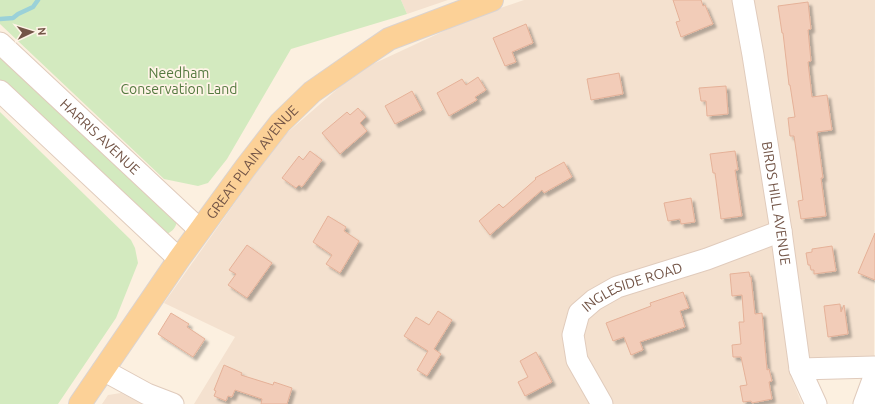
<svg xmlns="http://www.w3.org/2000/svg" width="875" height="404" font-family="Ubuntu,sans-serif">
<defs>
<filter id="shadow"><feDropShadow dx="3.5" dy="3.5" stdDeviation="1" flood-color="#0004"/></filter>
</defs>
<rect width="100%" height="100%" fill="#fcf0e0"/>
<path fill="#f4e1cf" d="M 401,0 L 448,0 L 407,14 Z
M 524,0 L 875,0 L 874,356 L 788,369 L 802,404 L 194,404 L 235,337 L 164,303 L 280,139 L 358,71 L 474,17 Z
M 121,393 L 142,404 L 102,404 L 108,395 Z"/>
<path fill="#d3eabf" d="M 0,0 L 401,0 L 407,14 L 291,49 L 227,159 L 208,183 L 198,186 L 164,179 L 0,24 Z
M 0,53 L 177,221 C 176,227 173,231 167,234 L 0,81 Z
M 0,112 L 131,240 L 135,248 L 138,263 L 116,318 L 58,404 L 0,404 Z"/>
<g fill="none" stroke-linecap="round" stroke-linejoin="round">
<path stroke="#9bd1d8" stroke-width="4.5" d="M 0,19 L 13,18 L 18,14 L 33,7 L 38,0"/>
</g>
<path fill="#f2ccb8" stroke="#e5b198" filter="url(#shadow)" d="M 673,0 L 701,0 L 703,6 L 705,5 L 713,24 L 681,37 L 676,22 L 680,21 Z
M 808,2 L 811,29 L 808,30 L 811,61 L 808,62 L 812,97 L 827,95 L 832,130 L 817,132 L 823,178 L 821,178 L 826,216 L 801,219 L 798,201 L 803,200 L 794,136 L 790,136 L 788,118 L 795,117 L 790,85 L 789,85 L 783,33 L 782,33 L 778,6 Z
M 526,24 L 533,43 L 512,52 L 516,62 L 505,66 L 493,38 Z
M 619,73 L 623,94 L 591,100 L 587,79 Z
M 478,77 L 486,90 L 475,97 L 477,100 L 449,116 L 437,93 L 462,79 L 466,85 Z
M 726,86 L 728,114 L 707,116 L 706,101 L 701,101 L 699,88 Z
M 412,91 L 422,110 L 395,124 L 385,106 Z
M 358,108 L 366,117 L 360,123 L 367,131 L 340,154 L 322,133 L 347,112 L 350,115 Z
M 310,151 L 322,160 L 302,187 L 299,185 L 296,188 L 282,178 L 299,156 L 303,160 Z
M 735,151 L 738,170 L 735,170 L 742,216 L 721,219 L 715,173 L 713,173 L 710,154 Z
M 564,162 L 572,177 L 544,193 L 542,190 L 490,235 L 479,221 L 499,204 L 503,208 L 536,179 L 535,178 Z
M 691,198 L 695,222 L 681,224 L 680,219 L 668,221 L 664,203 Z
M 328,216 L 346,227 L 344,231 L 359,241 L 340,273 L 326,264 L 332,255 L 313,242 Z
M 875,233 L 875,280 L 858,273 Z
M 247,245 L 272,263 L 247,298 L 228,285 L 236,274 L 229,270 Z
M 832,246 L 836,271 L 814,274 L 814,270 L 811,270 L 810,265 L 808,265 L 806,253 L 812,252 L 812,249 Z
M 749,272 L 750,277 L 751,277 L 755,314 L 762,313 L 767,370 L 769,369 L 772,381 L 769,382 L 772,399 L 752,403 L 751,401 L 743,402 L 740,386 L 747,385 L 741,357 L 733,357 L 732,345 L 741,344 L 739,322 L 744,322 L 742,295 L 732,296 L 730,274 Z
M 683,292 L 689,308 L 680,311 L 685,327 L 640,342 L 643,350 L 631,355 L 624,337 L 613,341 L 606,323 L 651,306 L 650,303 Z
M 840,304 L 841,312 L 844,305 L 848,334 L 828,337 L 824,306 Z
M 438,311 L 452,320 L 434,349 L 441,354 L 427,376 L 417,370 L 428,351 L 404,336 L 416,317 L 429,325 Z
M 171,313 L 189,324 L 187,327 L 205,339 L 193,357 L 158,334 Z
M 536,352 L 552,382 L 525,396 L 518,382 L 528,377 L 520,361 Z
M 224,365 L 242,373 L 241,375 L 273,385 L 274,382 L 292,388 L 287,404 L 261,404 L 262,399 L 235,390 L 232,397 L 228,396 L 226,401 L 214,396 L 216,391 L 214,390 Z"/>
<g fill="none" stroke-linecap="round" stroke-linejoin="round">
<g stroke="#e0cbbc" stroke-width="23">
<g id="minor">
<path id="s1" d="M 743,0 L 753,55 L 781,231 L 800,369 L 816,404"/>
<path id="s2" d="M 0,43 L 200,230"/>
<path d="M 0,91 L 179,259"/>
<path d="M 800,369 L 875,367"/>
<path d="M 103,370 L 147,394 L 173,404"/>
<path id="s3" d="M 602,404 L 577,360 L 573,335 L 579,313 L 594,300 L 617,287 L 707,259 L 781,231"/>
<path d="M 864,404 L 875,374"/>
</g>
</g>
<g stroke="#dbd3cf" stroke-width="24">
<g id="major">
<path id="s4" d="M 80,404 L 179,259 L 246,167 L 280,123 L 312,92 L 358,60 L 389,39 L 492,0"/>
</g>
</g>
<use href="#minor" stroke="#fff" stroke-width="21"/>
<use href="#major" stroke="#fcd197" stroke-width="22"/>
</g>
<g text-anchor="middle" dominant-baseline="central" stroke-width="3.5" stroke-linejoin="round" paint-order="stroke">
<g font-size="14" fill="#54793f" stroke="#fff4e7">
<text x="179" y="73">Needham<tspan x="179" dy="16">Conservation Land</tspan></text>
</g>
<g font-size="14" fill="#735547" stroke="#fff4e7">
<text stroke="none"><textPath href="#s2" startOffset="137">HARRIS AVENUE</textPath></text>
<text stroke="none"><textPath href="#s4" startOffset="297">GREAT PLAIN AVENUE</textPath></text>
<text stroke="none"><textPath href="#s1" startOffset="206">BIRDS HILL AVENUE</textPath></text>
<text stroke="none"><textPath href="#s3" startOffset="159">INGLESIDE ROAD</textPath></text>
</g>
</g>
<g transform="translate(32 32) rotate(86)" stroke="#fff4e7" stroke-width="3" paint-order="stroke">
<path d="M0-3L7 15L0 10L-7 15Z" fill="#735547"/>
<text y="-6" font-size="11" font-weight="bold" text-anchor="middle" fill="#735547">N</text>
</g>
</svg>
